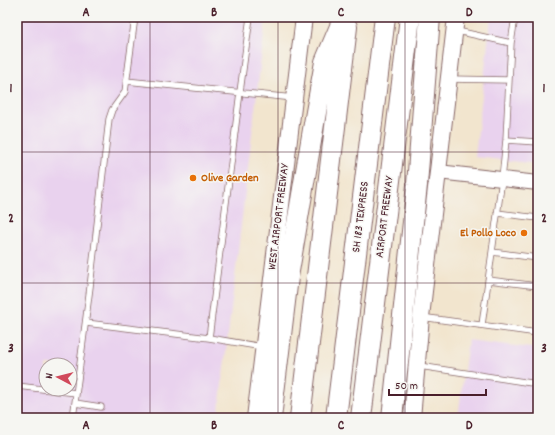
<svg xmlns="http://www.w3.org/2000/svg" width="555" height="435" font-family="Dekko,sans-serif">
<rect width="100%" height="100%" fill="#f6f6f2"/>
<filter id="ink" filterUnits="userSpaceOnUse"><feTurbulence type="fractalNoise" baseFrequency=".025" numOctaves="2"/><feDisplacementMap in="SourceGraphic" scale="8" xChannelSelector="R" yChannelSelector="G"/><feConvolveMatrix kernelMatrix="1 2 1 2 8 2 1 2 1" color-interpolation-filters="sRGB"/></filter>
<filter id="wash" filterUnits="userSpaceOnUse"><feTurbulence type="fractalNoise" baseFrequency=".012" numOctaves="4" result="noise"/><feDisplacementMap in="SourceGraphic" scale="16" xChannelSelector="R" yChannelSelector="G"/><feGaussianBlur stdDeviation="0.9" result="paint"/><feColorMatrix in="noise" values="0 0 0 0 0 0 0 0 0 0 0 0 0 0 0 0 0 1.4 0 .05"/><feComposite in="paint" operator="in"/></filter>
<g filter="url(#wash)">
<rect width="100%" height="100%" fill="#f2e5ce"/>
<path fill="#e9d2ee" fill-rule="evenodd" d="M 17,17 L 266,17 L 218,418 L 17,418 ZM 46,365 L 70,365 L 70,389 L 46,389 Z
M 491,17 L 538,17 L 538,164 L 475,157 Z
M 468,340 L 538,349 L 538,418 L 458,418 Z"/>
</g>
<g filter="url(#ink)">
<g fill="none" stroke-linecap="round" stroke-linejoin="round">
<g stroke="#856464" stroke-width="7">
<path id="service" d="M 457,31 L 511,43 L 515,17
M 449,79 L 509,80 L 506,140 L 502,179 L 482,325
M 509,80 L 511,43
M 126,81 L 294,98
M 506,140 L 538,142
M 497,213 L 538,218
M 492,252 L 538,258
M 488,280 L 538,286
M 421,317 L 538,333
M 86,323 L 209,338 L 263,347
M 209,338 L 240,92 L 250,17
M 419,366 L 538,384
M 17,386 L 76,393
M 75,403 L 101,407
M 73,418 L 90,287 L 109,119 L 112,110 L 125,92 L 135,17"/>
</g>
<g stroke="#856464" stroke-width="16">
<path id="tertiary" d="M 438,172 L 538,183"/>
</g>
<g stroke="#856464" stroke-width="18">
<path id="secondary" d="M 255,418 L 304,17
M 412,418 L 421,317 L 456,17"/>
</g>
<g stroke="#856464" stroke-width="22">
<path id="motorway" d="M 271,418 L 288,277 L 316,112 L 325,62 L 344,17
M 300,418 L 347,27
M 336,418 L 385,17
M 361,418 L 410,17
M 392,418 L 417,185 L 430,17"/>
</g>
<use href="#service" stroke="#fff" stroke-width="5.5"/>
<use href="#tertiary" stroke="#fff" stroke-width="14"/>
<use href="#secondary" stroke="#fff" stroke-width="16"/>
<use href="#motorway" stroke="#fff" stroke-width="20"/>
</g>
</g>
<path fill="none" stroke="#4a1f2b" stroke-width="1" stroke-opacity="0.55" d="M 150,17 L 150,418M 278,17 L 278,418M 405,17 L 405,418M 17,152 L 538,152M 17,283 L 538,283"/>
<g fill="#e8710a" stroke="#f6f6f2" stroke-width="1.5">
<circle cx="193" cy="178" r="4"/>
<circle cx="524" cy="233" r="4"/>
</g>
<g text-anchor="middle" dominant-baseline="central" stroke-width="3" stroke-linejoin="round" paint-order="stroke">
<g font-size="12" font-weight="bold" fill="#c56008" stroke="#f6f6f2" text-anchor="start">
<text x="201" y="178">Olive Garden</text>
<text x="516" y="233" text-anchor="end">El Pollo Loco</text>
</g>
<g font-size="12" fill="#4a1f2b" stroke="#f6f6f2">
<text transform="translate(279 217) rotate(-83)">WEST AIRPORT FREEWAY</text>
<text transform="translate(361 217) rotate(-83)">SH 183 TEXPRESS</text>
<text transform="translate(385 217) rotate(-83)">AIRPORT FREEWAY</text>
</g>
</g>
<rect width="555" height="435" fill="none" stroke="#f6f6f2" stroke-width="44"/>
<g transform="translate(58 377) rotate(277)"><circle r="19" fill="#f6f6f2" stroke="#b1a0a2"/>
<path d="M0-3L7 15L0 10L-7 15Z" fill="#d1495b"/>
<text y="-6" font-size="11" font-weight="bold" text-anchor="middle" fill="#4a1f2b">N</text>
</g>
<path d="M389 389v6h97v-6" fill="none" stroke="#4a1f2b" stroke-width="2"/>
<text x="395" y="389" font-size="12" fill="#4a1f2b" stroke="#f6f6f2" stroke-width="3" paint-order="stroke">50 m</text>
<rect x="22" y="22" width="511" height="391" fill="none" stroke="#4a1f2b" stroke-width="1.5"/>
<g font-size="13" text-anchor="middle" font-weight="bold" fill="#4a1f2b">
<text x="86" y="16">A</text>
<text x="214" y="16">B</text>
<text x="341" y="16">C</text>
<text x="469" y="16">D</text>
<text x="11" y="92">1</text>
<text x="544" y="92">1</text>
<text x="11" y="222">2</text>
<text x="544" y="222">2</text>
<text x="11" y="352">3</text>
<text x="544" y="352">3</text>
<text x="86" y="429">A</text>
<text x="214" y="429">B</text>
<text x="341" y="429">C</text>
<text x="469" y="429">D</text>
</g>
</svg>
